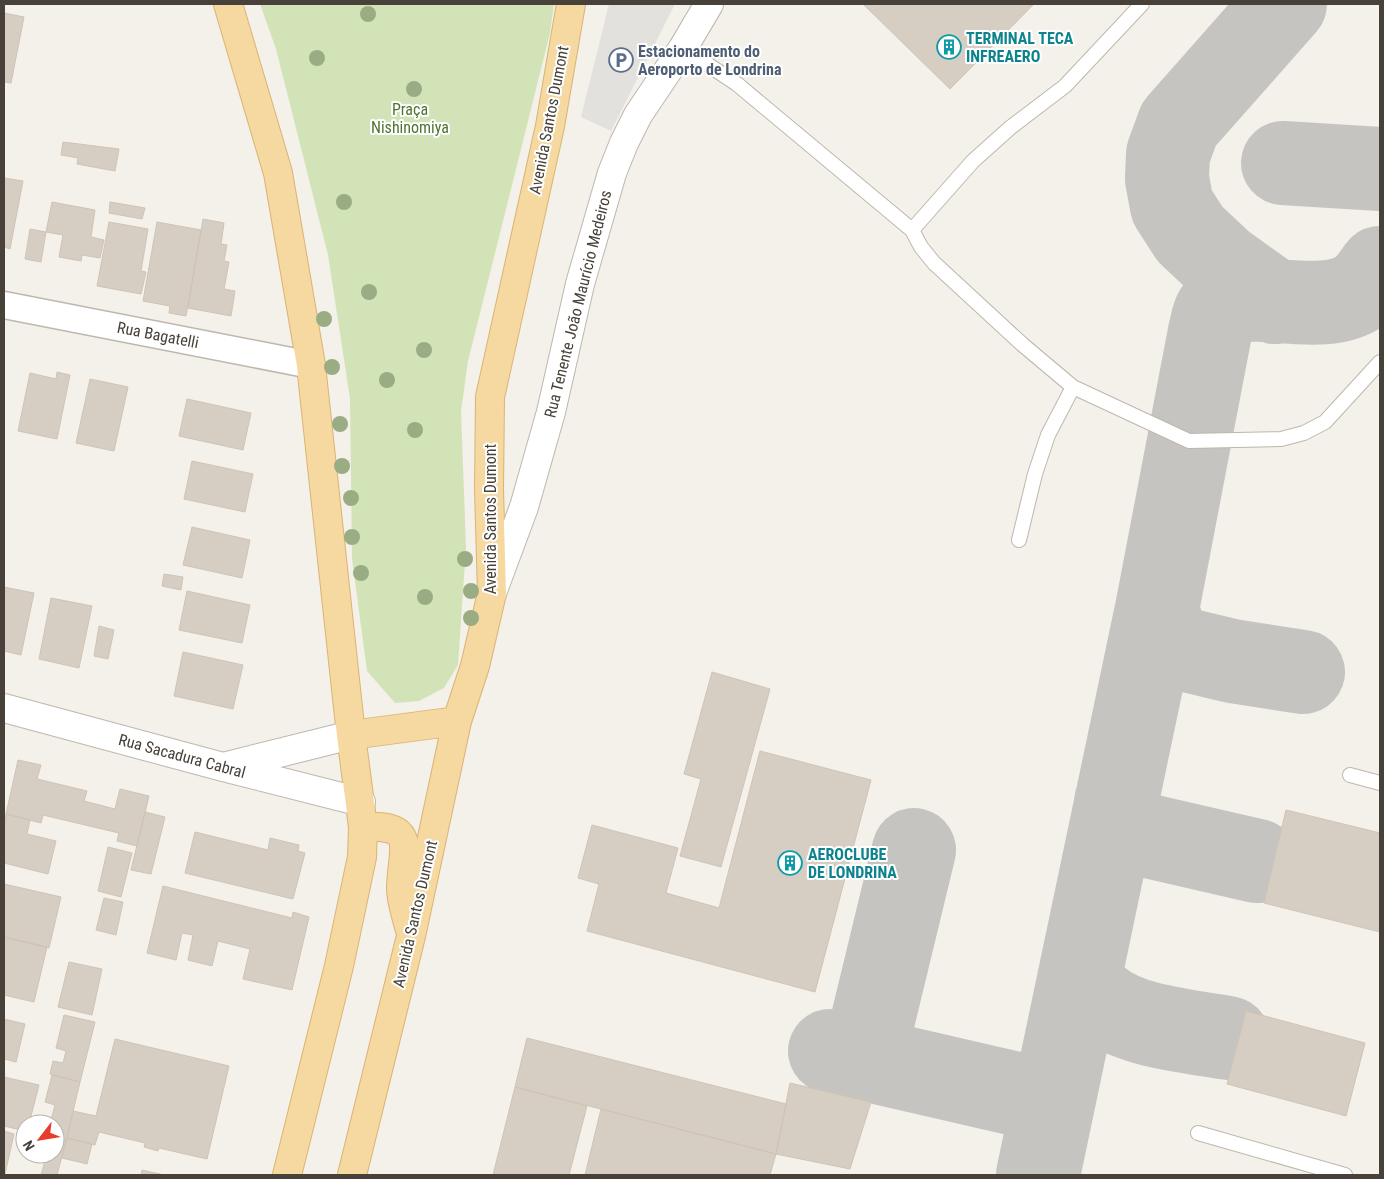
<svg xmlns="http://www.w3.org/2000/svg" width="1384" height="1179" font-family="'Roboto Condensed',sans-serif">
<rect width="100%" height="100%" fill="#f4f0ea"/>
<path fill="#d2e4b7" d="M 260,4 L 554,4 L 550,33 L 468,361 L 461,412 L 466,547 L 458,665 L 444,688 L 419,701 L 395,703 L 367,671 L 352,559 L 350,399 L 328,255 L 276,49 Z"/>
<path fill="#e3e1de" d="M 609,4 L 675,4 L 611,131 L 581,117 Z"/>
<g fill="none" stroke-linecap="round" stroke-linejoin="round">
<path stroke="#c6c4c1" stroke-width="84" d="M 1283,163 L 1380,169
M 1275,302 L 1222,264 L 1190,234 L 1172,206 L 1167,179 L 1168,154 L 1179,124 L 1285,4
M 1157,609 L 1163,629 L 1168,638 L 1182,649 L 1232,661 L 1303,672
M 1116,802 L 1120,815 L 1125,824 L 1144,835 L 1257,861
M 1079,979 C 1085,985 1090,994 1097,999 C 1129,1027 1188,1031 1228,1038
M 830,1051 L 1021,1095 C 1037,1095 1047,1087 1058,1076
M 877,1062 L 869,1051 L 867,1044 L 914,850
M 1038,1175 L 1157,609 L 1210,332 C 1212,325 1213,315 1217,310 C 1239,282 1321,322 1363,289 C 1369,284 1375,275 1380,268"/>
</g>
<path fill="#d7cec3" stroke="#cfc3b4" d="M 863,4 L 1034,4 L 950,89 Z
M 4,13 L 24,17 L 11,83 L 4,82 Z
M 63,142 L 119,149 L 115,171 L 77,164 L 78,158 L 61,155 Z
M 4,178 L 23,181 L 10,249 L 4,247 Z
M 52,202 L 95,210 L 91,237 L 104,240 L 100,258 L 82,255 L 81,261 L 59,257 L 63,235 L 46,232 Z
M 110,202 L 145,208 L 142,219 L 109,213 Z
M 203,219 L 224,223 L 221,244 L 227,245 L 224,261 L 229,262 L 224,289 L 235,291 L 231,316 L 188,308 Z
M 109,222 L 148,229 L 141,271 L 146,272 L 141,294 L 97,286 Z
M 157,222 L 201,230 L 186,316 L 169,313 L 170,306 L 143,301 Z
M 30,229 L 46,232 L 41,262 L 25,259 Z
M 57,372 L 70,375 L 57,439 L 18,431 L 30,373 L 56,379 Z
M 90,379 L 128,387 L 114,451 L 76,443 Z
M 187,399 L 251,413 L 243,450 L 179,436 Z
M 192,461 L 253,474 L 245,512 L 184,499 Z
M 192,527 L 250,540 L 242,578 L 183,565 Z
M 164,574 L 183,577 L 181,590 L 162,586 Z
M 4,587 L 34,593 L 21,655 L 4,651 Z
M 187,591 L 250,605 L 242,643 L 179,630 Z
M 51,598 L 92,606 L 79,668 L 39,659 Z
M 99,626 L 114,630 L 108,659 L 94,656 Z
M 183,652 L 243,665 L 233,709 L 174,696 Z
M 712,672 L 770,689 L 721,867 L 680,856 L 701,779 L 684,774 Z
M 760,751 L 871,780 L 815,992 L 587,931 L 599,884 L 578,878 L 592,825 L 678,848 L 666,893 L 719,908 Z
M 18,760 L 41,765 L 37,779 L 87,791 L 84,801 L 115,809 L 120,789 L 149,796 L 137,846 L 117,841 L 119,833 L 43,815 L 41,823 L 6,814 Z
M 1286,810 L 1380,833 L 1380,932 L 1264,903 Z
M 145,812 L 165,817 L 151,874 L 131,870 Z
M 6,814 L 30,820 L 27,834 L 56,841 L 48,874 L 4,863 L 4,823 Z
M 195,832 L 268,850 L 270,838 L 299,845 L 298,851 L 305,853 L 293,899 L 185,873 Z
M 108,847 L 132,853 L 121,897 L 98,891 Z
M 4,884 L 61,897 L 49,948 L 4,937 Z
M 163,886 L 292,918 L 293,912 L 309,917 L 292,990 L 243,979 L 250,949 L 218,941 L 212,966 L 188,960 L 193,935 L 182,933 L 176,960 L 147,953 Z
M 104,898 L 123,902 L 116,935 L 96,930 Z
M 4,937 L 47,947 L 34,1002 L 4,995 Z
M 69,962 L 102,969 L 92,1015 L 58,1007 Z
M 1246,1011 L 1365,1043 L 1346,1116 L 1227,1084 Z
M 64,1015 L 95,1022 L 80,1082 L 50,1074 L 53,1061 L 63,1063 L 66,1051 L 56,1048 Z
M 4,1019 L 25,1024 L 16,1062 L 4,1059 Z
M 527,1038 L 786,1104 L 776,1154 L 515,1087 Z
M 115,1039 L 229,1066 L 207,1159 L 159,1148 L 158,1151 L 144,1147 L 145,1143 L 99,1132 L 95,1145 L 67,1138 L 73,1111 L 96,1116 Z
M 52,1075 L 80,1082 L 66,1141 L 55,1138 L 55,1124 L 50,1124 L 55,1105 L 45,1102 Z
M 4,1077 L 39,1085 L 29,1124 L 25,1124 L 25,1131 L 4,1126 Z
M 790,1083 L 871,1102 L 850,1169 L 776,1154 Z
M 515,1087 L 587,1106 L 569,1175 L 493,1175 Z
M 601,1109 L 776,1154 L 770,1175 L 585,1175 Z
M 4,1131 L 14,1134 L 5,1174 L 4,1174 Z
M 55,1138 L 66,1141 L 57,1175 L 41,1175 L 47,1154 L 55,1154 Z
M 67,1138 L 92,1144 L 87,1164 L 62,1158 Z
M 142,1170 L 164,1175 L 141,1175 Z"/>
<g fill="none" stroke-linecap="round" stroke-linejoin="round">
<g stroke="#beb7ad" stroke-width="16">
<path id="service" d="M 1142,4 L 1065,86 L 1011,127 L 973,161 L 912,230 L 921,247 L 934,263 L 1023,345 L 1073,387 L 1189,441 L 1281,439 L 1304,433 L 1325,422 L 1380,362
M 683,48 L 737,84 L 912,230
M 1019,540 L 1035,474 L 1048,435 L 1073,387
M 1350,775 L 1380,783
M 1198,1133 L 1345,1175"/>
</g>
<g stroke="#beb7ad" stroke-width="29">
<path id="minor" d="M 4,305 L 311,365"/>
</g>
<g stroke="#beb7ad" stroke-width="30">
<path id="tertiary" d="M 492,593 L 524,507 L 551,412 L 580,284 L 612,173 L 624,143 L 638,115 L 683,48 L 709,4
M 4,708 L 223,767 L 361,802
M 227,766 L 351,735"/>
</g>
<g stroke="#dab472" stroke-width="30">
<path id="primary" d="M 228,4 L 278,173 L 311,365 L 351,735 L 363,827 L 362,857 L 339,966 L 287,1175
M 351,735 L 457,721
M 363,827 C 419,824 402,848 401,888 C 401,901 406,915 409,927
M 352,1175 L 411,936 L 457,721 L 475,666 L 492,593 L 489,489 L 490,397 L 550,126 L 571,4"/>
</g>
<use href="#service" stroke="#fff" stroke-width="14"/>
<use href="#minor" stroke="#fff" stroke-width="26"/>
<use href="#tertiary" stroke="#fff" stroke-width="28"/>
<use href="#primary" stroke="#f6d8a1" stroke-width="28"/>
</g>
<g fill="#99ac84">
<circle cx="368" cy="14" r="8"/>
<circle cx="317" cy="58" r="8"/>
<circle cx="414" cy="89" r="8"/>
<circle cx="344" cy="202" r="8"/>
<circle cx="369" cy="292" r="8"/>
<circle cx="324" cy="319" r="8"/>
<circle cx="424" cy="350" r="8"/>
<circle cx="332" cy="367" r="8"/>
<circle cx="387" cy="380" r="8"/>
<circle cx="340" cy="424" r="8"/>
<circle cx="415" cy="430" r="8"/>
<circle cx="342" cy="466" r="8"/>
<circle cx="351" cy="498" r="8"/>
<circle cx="352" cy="537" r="8"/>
<circle cx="465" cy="559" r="8"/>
<circle cx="361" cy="573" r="8"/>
<circle cx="471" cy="591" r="8"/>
<circle cx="425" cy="597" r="8"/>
<circle cx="471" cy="618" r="8"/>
</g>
<defs>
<g id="building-ring" transform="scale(1.25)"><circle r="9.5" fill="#fff" stroke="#0f9aa8" stroke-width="1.5"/><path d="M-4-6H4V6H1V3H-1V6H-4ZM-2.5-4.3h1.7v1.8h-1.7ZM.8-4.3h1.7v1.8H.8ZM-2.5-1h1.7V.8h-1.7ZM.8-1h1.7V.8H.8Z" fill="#0f9aa8"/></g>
<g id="parking-ring" transform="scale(1.25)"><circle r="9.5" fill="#fff" stroke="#5c6f8a" stroke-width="1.5"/><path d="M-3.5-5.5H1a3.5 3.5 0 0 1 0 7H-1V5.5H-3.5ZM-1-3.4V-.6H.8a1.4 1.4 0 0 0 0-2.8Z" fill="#5c6f8a"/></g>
</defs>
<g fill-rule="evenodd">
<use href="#building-ring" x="949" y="47"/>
<use href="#parking-ring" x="621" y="60"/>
<use href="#building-ring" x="790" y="863"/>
</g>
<g text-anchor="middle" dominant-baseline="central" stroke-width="4" stroke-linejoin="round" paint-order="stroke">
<g font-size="16" font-weight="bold" fill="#0d838f" stroke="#fff" text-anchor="start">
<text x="966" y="38">TERMINAL TECA<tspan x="966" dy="18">INFREAERO</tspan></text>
<text x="808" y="854">AEROCLUBE<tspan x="808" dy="18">DE LONDRINA</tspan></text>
</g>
<g font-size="16" font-weight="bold" fill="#4e5e75" stroke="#fff" text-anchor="start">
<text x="638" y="51">Estacionamento do<tspan x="638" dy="18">Aeroporto de Londrina</tspan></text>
</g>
<g font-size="16" fill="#4e7430" stroke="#fff">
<text x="410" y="109">Praça<tspan x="410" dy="18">Nishinomiya</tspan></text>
</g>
<g font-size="16" fill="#474139" stroke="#fff">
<text transform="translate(549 120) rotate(-79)">Avenida Santos Dumont</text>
<text transform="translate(578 304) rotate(-76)">Rua Tenente João Maurício Medeiros</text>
<text transform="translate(158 335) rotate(11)">Rua Bagatelli</text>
<text transform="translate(490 519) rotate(-90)">Avenida Santos Dumont</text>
<text transform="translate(182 756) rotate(15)">Rua Sacadura Cabral</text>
<text transform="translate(415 914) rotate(-77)">Avenida Santos Dumont</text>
</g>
</g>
<rect width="1384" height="1179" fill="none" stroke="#474139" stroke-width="10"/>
<g transform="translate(40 1139) rotate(239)"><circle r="24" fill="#ffffff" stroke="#b5b3b0"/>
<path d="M0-4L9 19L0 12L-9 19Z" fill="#e83d2d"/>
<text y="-8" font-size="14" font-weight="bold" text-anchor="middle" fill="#474139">N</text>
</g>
</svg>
